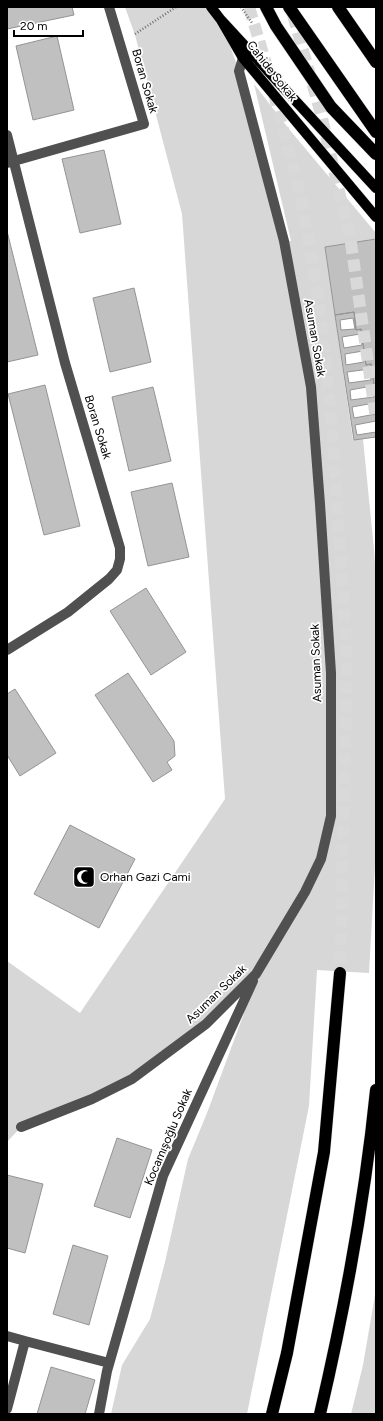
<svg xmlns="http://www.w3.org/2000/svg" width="383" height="1421" font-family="Figtree,sans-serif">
<rect width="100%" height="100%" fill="#fff"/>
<path fill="#d7d7d7" d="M 125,7 L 211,7 L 221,20 L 239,71 L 284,241 L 291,241 L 254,84 L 289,129 L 376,233 L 376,239 L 325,247 L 353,440 L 363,439 L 374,549 L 376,580 L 376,848 L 369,973 L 317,970 L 309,1106 L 247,1414 L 111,1414 L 122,1365 L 150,1319 L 165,1262 L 188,1159 L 207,1113 L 243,1016 L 255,974 L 206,1024 L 132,1079 L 21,1127 L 7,1142 L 7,961 L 80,1013 L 225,799 L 182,214 L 135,35 Z
M 376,1289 L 376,1414 L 351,1414 L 363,1365 Z"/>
<path fill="#c0c0c0" stroke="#949494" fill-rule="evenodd" d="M 7,7 L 72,7 L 74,15 L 7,29 Z
M 57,36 L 74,110 L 33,120 L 16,46 Z
M 104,150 L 121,224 L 80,233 L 62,159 Z
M 7,231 L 38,355 L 7,362 Z
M 376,239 L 376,399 L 371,364 L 366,365 L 361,329 L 356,330 L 354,312 L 335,315 L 325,247 Z
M 134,288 L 151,362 L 110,372 L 93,298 Z
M 354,312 L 356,330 L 361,329 L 366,365 L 371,364 L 376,399 L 376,413 L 374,403 L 352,407 L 354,418 L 376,414 L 376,421 L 355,425 L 357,435 L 376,432 L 376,437 L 354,440 L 335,315 ZM 353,318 L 355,329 L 341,330 L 340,320 ZM 360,334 L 362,345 L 344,348 L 342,337 ZM 363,351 L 364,362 L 346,365 L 345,354 ZM 370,369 L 371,380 L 349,383 L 347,372 ZM 372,386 L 374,397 L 351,400 L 350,390 Z
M 45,385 L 80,526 L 44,535 L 8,394 Z
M 153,387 L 171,461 L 129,471 L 112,397 Z
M 172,483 L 189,557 L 148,566 L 131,492 Z
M 146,588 L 186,652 L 151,675 L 110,611 Z
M 128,673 L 174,741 L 175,756 L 167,762 L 172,770 L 153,782 L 95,695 Z
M 15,689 L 56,753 L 20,776 L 7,755 L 7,694 Z
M 70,825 L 135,859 L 99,928 L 34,894 Z
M 117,1138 L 152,1150 L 130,1218 L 94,1206 Z
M 7,1175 L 43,1184 L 25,1253 L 7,1248 Z
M 73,1245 L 108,1256 L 89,1325 L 53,1314 Z
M 51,1367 L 95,1380 L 85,1414 L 37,1414 Z"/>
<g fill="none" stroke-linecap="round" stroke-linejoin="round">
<path stroke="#d9d9d9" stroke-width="12" stroke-dasharray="12 6" stroke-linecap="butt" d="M 249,7 L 267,67 L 303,207 L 318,297 L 332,425 L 347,661 L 340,973
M 293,15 L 321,114 L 351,243 L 376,419"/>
<g stroke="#dbdbdb" stroke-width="11">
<path id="major" d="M 211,7 L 221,20 L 376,188
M 221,20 L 243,58 L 376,217"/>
</g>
<g stroke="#dbdbdb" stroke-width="13">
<path id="highway" d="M 266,7 L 276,26 L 331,107 L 376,154
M 289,7 L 376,132
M 338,7 L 376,62
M 272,1414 L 287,1353 L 324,1152 L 340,973
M 320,1414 C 345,1307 365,1199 376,1090"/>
</g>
<path stroke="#727272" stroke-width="2.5" stroke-dasharray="1 2" stroke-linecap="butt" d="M 241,7 L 252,23
M 135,34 L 176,7"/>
<path stroke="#505050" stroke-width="10" d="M 7,135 L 65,363 L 120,548 L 120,559 L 117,570 L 109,579 L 68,612 L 7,650
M 7,163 L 144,124 L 109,7
M 21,1127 L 92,1099 L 132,1079 L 206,1024 L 256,974 L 305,892 L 321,859 L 331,816 L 331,673 L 320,504 L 311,387 L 284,241 L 239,71 L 243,58
M 7,1336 L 25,1341 L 7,1409
M 25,1341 L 109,1363
M 99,1414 L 107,1371 L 163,1176 L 253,981"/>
<use href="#major" stroke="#000" stroke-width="10"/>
<use href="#highway" stroke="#000" stroke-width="12"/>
</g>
<defs>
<g id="mosque-square" transform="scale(1.15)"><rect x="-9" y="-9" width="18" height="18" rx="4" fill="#000" stroke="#fff"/><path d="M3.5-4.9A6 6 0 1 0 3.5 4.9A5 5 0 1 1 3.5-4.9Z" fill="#fff"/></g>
</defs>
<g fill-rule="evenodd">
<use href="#mosque-square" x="84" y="877"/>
</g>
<g text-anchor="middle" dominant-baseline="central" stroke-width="3.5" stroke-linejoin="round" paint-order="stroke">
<g font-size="12" fill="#000" stroke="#fff">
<text transform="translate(272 71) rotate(52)">Cahide Sokak</text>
<text transform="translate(145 81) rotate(74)">Boran Sokak</text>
<text transform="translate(315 338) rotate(80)">Asuman Sokak</text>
<text transform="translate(98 427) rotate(73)">Boran Sokak</text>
<text transform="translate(316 663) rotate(-92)">Asuman Sokak</text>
<text transform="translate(216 994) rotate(-44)">Asuman Sokak</text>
<text transform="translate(168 1137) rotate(-67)">Kocamışoğlu Sokak</text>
</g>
<g font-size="12" fill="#000" stroke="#fff" text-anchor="start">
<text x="100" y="877">Orhan Gazi Cami</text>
</g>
</g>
<rect width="383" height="1421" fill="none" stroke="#000000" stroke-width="16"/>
<path d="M14 30v6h69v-6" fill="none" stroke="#000000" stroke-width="2"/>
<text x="20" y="30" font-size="12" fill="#000000" stroke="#ffffff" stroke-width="3" paint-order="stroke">20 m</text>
</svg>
